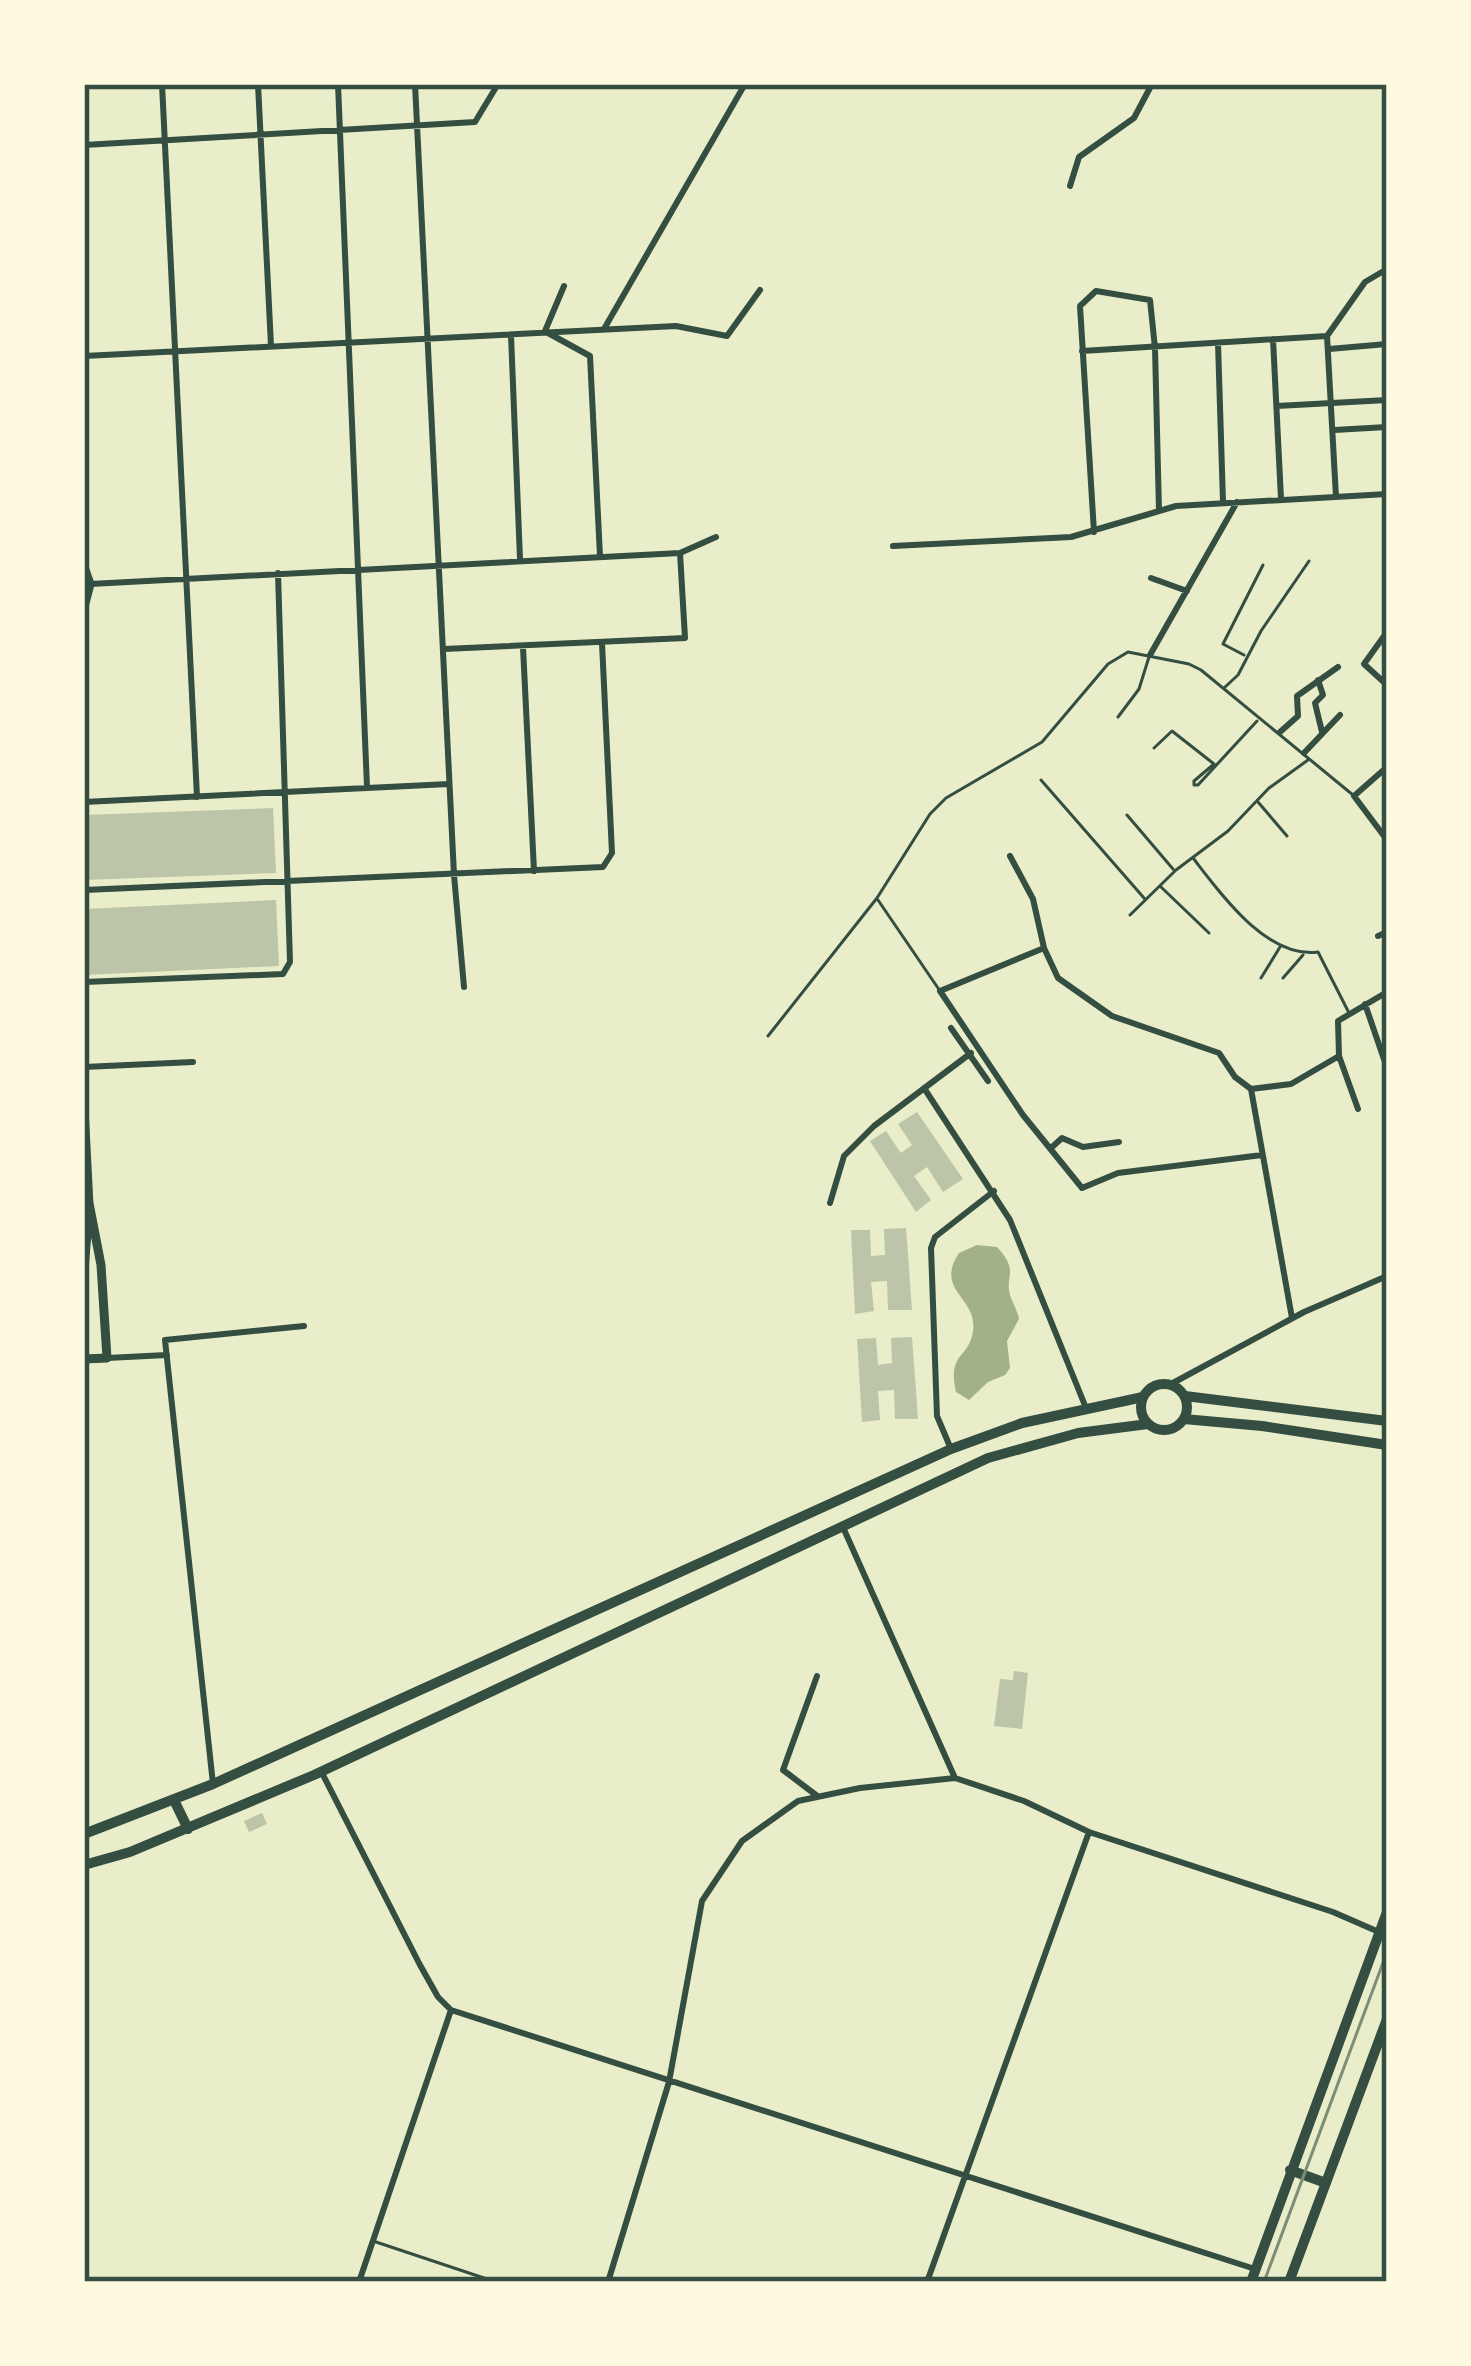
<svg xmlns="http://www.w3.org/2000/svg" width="1471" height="2366" font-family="'Exo 2',sans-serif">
<rect width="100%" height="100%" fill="#e9edc9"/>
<path fill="#a3b18a" d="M 977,1245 L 997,1247 C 1021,1273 1003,1275 1011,1298 C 1014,1306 1018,1312 1019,1319 L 1007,1341 L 1010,1368 L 1005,1375 L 988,1382 L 969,1400 L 956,1392 C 947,1352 969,1359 973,1331 C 978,1297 934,1291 959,1253 Z"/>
<path fill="#bcc5a7" d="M 273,808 L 276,873 L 84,880 L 84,815 Z
M 276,900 L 279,966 L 84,975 L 84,909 Z
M 917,1112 L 963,1179 L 943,1192 L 927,1167 L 914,1176 L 931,1200 L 916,1212 L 870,1141 L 886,1131 L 901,1153 L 912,1145 L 898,1124 Z
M 906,1228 L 912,1310 L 888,1310 L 887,1281 L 871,1282 L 874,1311 L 855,1314 L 851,1230 L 870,1230 L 871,1256 L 885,1255 L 884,1229 Z
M 912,1337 L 918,1419 L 895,1419 L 894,1390 L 878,1391 L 880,1420 L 862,1422 L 857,1339 L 876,1338 L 878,1365 L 892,1363 L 891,1338 Z
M 1014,1671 L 1028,1673 L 1022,1729 L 994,1726 L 1000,1679 L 1013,1680 Z
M 262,1813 L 267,1824 L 249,1832 L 244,1821 Z"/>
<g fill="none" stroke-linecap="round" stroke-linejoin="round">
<path stroke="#344e41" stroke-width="3" d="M 1244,655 L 1223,644 L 1263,565
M 1224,688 L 1238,675 L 1261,631 L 1309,561
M 1118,717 L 1139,689 L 1149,657
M 1154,748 L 1172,731 L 1214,764 L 1194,781
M 1041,780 L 1144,898
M 1194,781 L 1194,785 L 1198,785 L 1257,721
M 1258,802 L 1287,836
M 1127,815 L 1173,869
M 1193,858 C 1221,894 1267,959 1318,952 L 1348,1011
M 1161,887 L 1209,933
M 878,900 L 940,991
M 1130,915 L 1176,870 L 1228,831 L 1269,788 L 1308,760
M 1261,978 L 1280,947
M 1283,978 L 1303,955
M 768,1036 L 877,898 L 930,814 L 946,798 L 1042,742 L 1108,664 L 1128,652 L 1189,664 L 1201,670 L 1353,795
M 373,2241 L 496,2282"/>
<path stroke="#344e41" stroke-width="6" d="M 162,84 L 197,797
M 258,84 L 271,346
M 338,84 L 367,787
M 415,84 L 454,875 L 464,987
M 84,145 L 475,122 L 498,84
M 1070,186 L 1079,157 L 1134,118 L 1152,84
M 604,329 L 745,84
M 545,331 L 564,286
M 548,333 L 590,356 L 600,556
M 511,335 L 520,559
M 1273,339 L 1281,499
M 1218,343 L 1223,502
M 1329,349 L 1387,344
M 1082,351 L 1327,336
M 84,356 L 676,326 L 727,336 L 760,290
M 1277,406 L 1387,400
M 1334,430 L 1387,427
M 1336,497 L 1327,336 L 1365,282 L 1387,269
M 1094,532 L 1080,306 L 1096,291 L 1150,300 L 1155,348 L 1159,511
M 893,546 L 1071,537 L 1176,506 L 1387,494
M 1151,578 L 1187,591
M 90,584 L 680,553 L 716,537
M 1387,632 L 1364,664 L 1387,685
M 523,647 L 534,871
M 444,649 L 685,638 L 680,553
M 1150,655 L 1237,502
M 1318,680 L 1323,695 L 1315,703 L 1322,732
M 1280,732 L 1298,716 L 1297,696 L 1338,667
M 1304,753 L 1340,715
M 1387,767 L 1354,796 L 1387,840
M 84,802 L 449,784
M 1010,856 L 1033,899 L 1044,948
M 84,890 L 603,867 L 612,853 L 602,643
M 1378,936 L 1387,932
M 84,982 L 283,974 L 290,962 L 278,573
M 1365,1004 L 1387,1068
M 951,1028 L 988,1081
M 1339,1056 L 1358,1109
M 84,1067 L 193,1062
M 924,1088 L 1010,1220 L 1086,1408
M 1251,1089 L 1235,1077 L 1219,1053 L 1112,1016 L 1058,978 L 1044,948 L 940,991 L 1023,1115 L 1082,1188 L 1118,1173 L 1262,1155
M 1251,1089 L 1292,1318
M 1251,1089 L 1291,1084 L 1339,1056 L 1338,1021 L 1387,992
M 1051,1148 L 1062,1138 L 1083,1147 L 1119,1142
M 830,1203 L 844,1156 L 874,1126 L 971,1053
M 107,1358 L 167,1355
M 1171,1384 L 1304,1312 L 1387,1276
M 951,1449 L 937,1416 L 931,1248 L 935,1237 L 994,1191
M 842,1525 L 955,1778
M 321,1771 L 420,1965 L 438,1997 L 451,2010 L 1255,2269
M 213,1784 L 165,1340 L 304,1326
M 816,1795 L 783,1770 L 817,1676
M 84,2068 L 84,2124
M 359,2282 L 451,2010
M 608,2282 L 669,2082 L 702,1901 L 742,1841 L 798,1801 L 860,1788 L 955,1778 L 1024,1801 L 1089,1832 L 1333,1912 L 1379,1932
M 927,2282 L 1089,1832"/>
<path stroke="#344e41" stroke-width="9" d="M 84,567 L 90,584 L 84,607
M 84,1108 L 89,1205
M 84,1270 L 88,1221
M 84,1359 L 107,1358 L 101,1265 L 89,1203"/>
<path stroke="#344e41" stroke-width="10" d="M1141 1407a23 23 0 1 1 46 0a23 23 0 1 1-46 0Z
M 1185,1396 L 1387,1421
M 1184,1419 L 1262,1426 L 1387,1445
M 174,1800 L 188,1829
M 84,1834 L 213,1784 L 951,1449 L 1022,1423 L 1143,1397
M 84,1865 L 130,1852 L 314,1775 L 988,1458 L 1078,1433 L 1148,1424"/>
<path stroke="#344e41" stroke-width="10" d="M 1290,2170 L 1326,2183
M 1251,2282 L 1387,1912
M 1289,2282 L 1387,2019"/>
<path stroke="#7c8e77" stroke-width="3" d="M 1264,2282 L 1387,1952"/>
</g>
<rect width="1471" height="2366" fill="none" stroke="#fefae0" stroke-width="174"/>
<rect x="87" y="87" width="1297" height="2192" fill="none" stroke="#344e41" stroke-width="4.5"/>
</svg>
